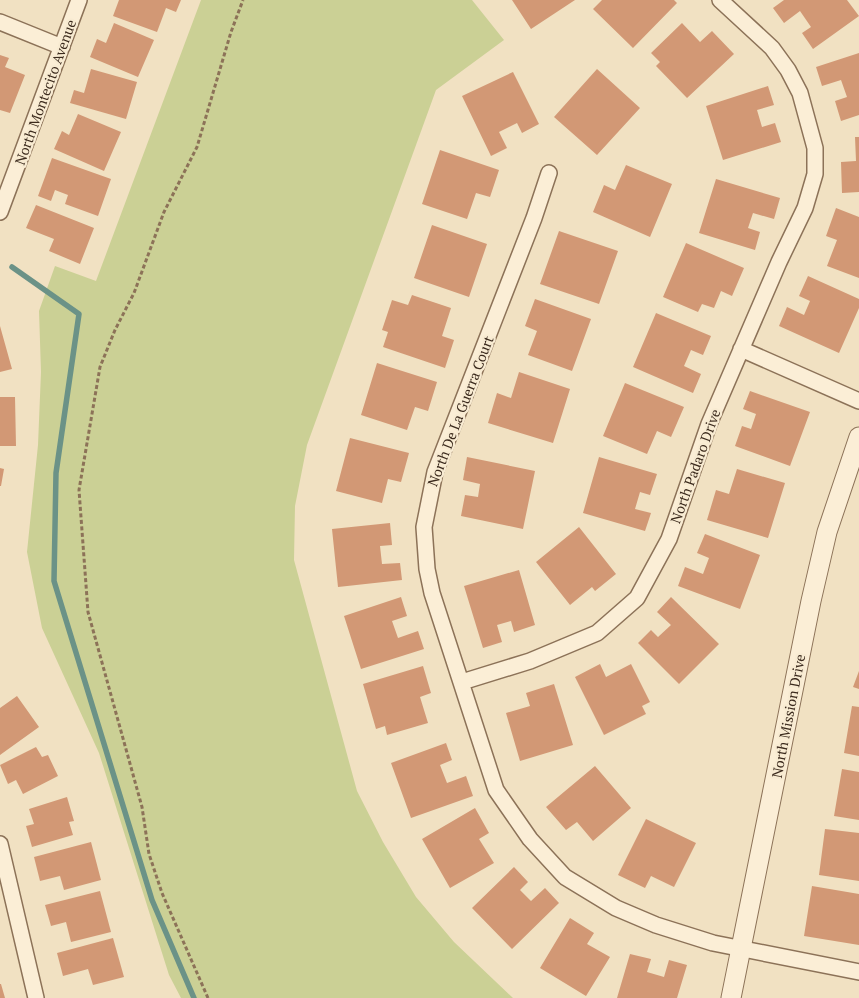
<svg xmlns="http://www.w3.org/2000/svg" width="859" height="998" font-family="'PT Serif',serif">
<rect width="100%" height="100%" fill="#f1e1c2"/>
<path fill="#cbd095" d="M 201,0 L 472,0 L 504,40 L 436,90 L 307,445 L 295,506 L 294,560 L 357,791 L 383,842 L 416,897 L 454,942 L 513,998 L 181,998 L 169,975 L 99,753 L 42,628 L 27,552 L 38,445 L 41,372 L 39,311 L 55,266 L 96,281 Z"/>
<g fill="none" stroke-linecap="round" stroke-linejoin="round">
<path stroke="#6b9287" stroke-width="5.5" d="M 12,267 L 79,314 L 56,473 L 54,581 L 152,900 L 194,998"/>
</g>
<path fill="#d29875" d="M 119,0 L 181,0 L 176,12 L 166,8 L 157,32 L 113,16 Z
M 512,0 L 575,0 L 531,29 Z
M 602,0 L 674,0 L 677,3 L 633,48 L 593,9 Z
M 784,0 L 847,0 L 859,16 L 813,49 L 802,33 L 811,27 L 800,11 L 784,23 L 773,8 Z
M 114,23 L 154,40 L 138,77 L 90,57 L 97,39 L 106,43 Z
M 682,23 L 700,42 L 712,31 L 734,54 L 687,98 L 656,66 L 660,62 L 651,53 Z
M 859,53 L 859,115 L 841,121 L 835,101 L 847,97 L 841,80 L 822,86 L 816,67 Z
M 0,55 L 9,58 L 5,67 L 25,75 L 10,113 L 0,110 Z
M 91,69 L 137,82 L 126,119 L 70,103 L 74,90 L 84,93 Z
M 597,69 L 640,108 L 597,155 L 554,117 Z
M 513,72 L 539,124 L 522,133 L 517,123 L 499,132 L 507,148 L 491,156 L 462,96 Z
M 768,86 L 774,105 L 757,110 L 762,127 L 775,123 L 781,142 L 723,160 L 706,106 Z
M 78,114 L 121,132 L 104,171 L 54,149 L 62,131 L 69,135 Z
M 855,137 L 859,137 L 859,192 L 842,193 L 841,162 L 856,161 Z
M 440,150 L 499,170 L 490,197 L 476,193 L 467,219 L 422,204 Z
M 52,158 L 111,179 L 98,216 L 65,204 L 68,195 L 55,190 L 51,201 L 38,196 Z
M 626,165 L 672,184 L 650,237 L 593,212 L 604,185 L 615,190 Z
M 716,179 L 780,198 L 774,219 L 753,213 L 748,228 L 760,232 L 755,250 L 699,233 Z
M 36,205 L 94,228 L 80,264 L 49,251 L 54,239 L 26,228 Z
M 836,208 L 859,217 L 859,278 L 827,266 L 837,240 L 826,236 Z
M 432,225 L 487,244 L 469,297 L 414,278 Z
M 559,231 L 618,251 L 599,304 L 540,284 Z
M 686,243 L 744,268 L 732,296 L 721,291 L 714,308 L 702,304 L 698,312 L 663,297 Z
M 808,276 L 859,299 L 859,308 L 839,353 L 779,326 L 787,307 L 804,315 L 810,301 L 799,296 Z
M 412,295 L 451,308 L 442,336 L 454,340 L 445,368 L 383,347 L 388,332 L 382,330 L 392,300 L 408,305 Z
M 535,299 L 591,319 L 572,371 L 528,355 L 537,331 L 525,326 Z
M 656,313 L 711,336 L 703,355 L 691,350 L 684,366 L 701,374 L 693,393 L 633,367 Z
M 0,326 L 12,369 L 0,372 Z
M 377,363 L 437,382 L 428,411 L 415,407 L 407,430 L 361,415 Z
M 519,372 L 570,389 L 553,443 L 488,423 L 497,393 L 511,398 Z
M 625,383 L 684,407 L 671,437 L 657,431 L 647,454 L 603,436 Z
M 750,391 L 810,412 L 790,466 L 735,446 L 742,426 L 751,429 L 756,414 L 743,409 Z
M 0,397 L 15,397 L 16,446 L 0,446 Z
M 350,438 L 409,453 L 401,482 L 388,479 L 382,503 L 336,491 Z
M 467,457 L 535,471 L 523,529 L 461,516 L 465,495 L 478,497 L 480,484 L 463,480 Z
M 599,457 L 657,474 L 650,495 L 640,492 L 635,509 L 651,513 L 645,531 L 583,513 Z
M 0,468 L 4,469 L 1,486 L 0,486 Z
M 737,469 L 785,483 L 768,538 L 707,520 L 716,490 L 729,494 Z
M 390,523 L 392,545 L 380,546 L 382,564 L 400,563 L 402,580 L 338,587 L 332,529 Z
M 579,527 L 616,574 L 595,591 L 592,587 L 570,605 L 536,562 Z
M 705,534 L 760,555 L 740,609 L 678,586 L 685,567 L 703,574 L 709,558 L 697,553 Z
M 519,570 L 535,625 L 514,632 L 511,621 L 497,625 L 502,642 L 483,648 L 464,586 Z
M 401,597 L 407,616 L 392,621 L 398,638 L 418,631 L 424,649 L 361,669 L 344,616 Z
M 671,597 L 719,644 L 679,684 L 638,643 L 651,630 L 658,637 L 671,625 L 657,612 Z
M 600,664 L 606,677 L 631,664 L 650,702 L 642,706 L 646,714 L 604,735 L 575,677 Z
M 423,666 L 431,693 L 420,697 L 428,723 L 387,735 L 385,726 L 376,729 L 363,684 Z
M 859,671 L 859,689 L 853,687 Z
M 554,684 L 573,745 L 520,761 L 506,713 L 530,706 L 526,693 Z
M 17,696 L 39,727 L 0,755 L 0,708 Z
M 852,706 L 859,707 L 859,756 L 844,753 Z
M 446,743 L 452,760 L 440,765 L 447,783 L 466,776 L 473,796 L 411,818 L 391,763 Z
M 36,747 L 42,757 L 48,755 L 58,776 L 23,794 L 16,780 L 8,784 L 0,765 Z
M 595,766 L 631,808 L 593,841 L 577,822 L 566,830 L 546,807 Z
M 842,769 L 859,772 L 859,820 L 834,816 Z
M 67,797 L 74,821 L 69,822 L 73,835 L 32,847 L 26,826 L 34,824 L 29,809 Z
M 475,808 L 489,833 L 479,839 L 494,863 L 450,888 L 422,839 Z
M 646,819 L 696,843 L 674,887 L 651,876 L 645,888 L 618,875 Z
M 825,829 L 859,833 L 859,881 L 819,875 Z
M 91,842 L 101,880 L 64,890 L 60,876 L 40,881 L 34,857 Z
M 514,867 L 528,882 L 520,890 L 531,901 L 545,888 L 559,903 L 512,949 L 472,908 Z
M 812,886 L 859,894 L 859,945 L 804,936 Z
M 100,891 L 111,932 L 71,942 L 66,922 L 51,926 L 45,905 Z
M 570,918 L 594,933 L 587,944 L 610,957 L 586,996 L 540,968 Z
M 113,938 L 124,977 L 93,985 L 88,969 L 63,976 L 57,953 Z
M 630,954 L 651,959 L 647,972 L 664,977 L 669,960 L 687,965 L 677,998 L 617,998 Z
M 0,984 L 1,984 L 5,998 L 0,998 Z"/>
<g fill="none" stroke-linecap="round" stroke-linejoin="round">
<g stroke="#8c7258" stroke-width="18">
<path id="minor" d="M 0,22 L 62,47
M 549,173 L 534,218 L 435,472 L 424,527 L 427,569 L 432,593 L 496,790 L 530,839 L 565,877 L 616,908 L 656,925 L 713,943 L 859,972
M 0,212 L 79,0
M 741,349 L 859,401
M 462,682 L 530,661 L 597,633 L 637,598 L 669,539 L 709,424 L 779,262 L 805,208 L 815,174 L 815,148 L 800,93 L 788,70 L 772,48 L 720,0
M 0,844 L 36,998"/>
</g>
<g stroke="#8c7258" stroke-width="21">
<path id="tertiary" d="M 731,998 L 811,601 L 827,532 L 859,437"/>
</g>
<path stroke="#8c7258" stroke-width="3" stroke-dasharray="4 2.5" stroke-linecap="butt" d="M 208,998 L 162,893 L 149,854 L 142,807 L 88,612 L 79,490 L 100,367 L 115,330 L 134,293 L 164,212 L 197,147 L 231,32 L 243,0"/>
<use href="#minor" stroke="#fbeed6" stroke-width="15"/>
<use href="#tertiary" stroke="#fbeed6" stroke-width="19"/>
</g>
<g text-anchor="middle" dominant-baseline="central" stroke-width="4.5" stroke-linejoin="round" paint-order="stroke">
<g font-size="14" fill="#3b2a1d" stroke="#f8ebd2">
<text transform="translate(45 92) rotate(-70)">North Montecito Avenue</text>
<text transform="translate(460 411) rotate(-69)">North De La Guerra Court</text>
<text transform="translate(695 466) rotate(-70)">North Padaro Drive</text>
<text transform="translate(788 716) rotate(-79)">North Mission Drive</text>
</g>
</g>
</svg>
